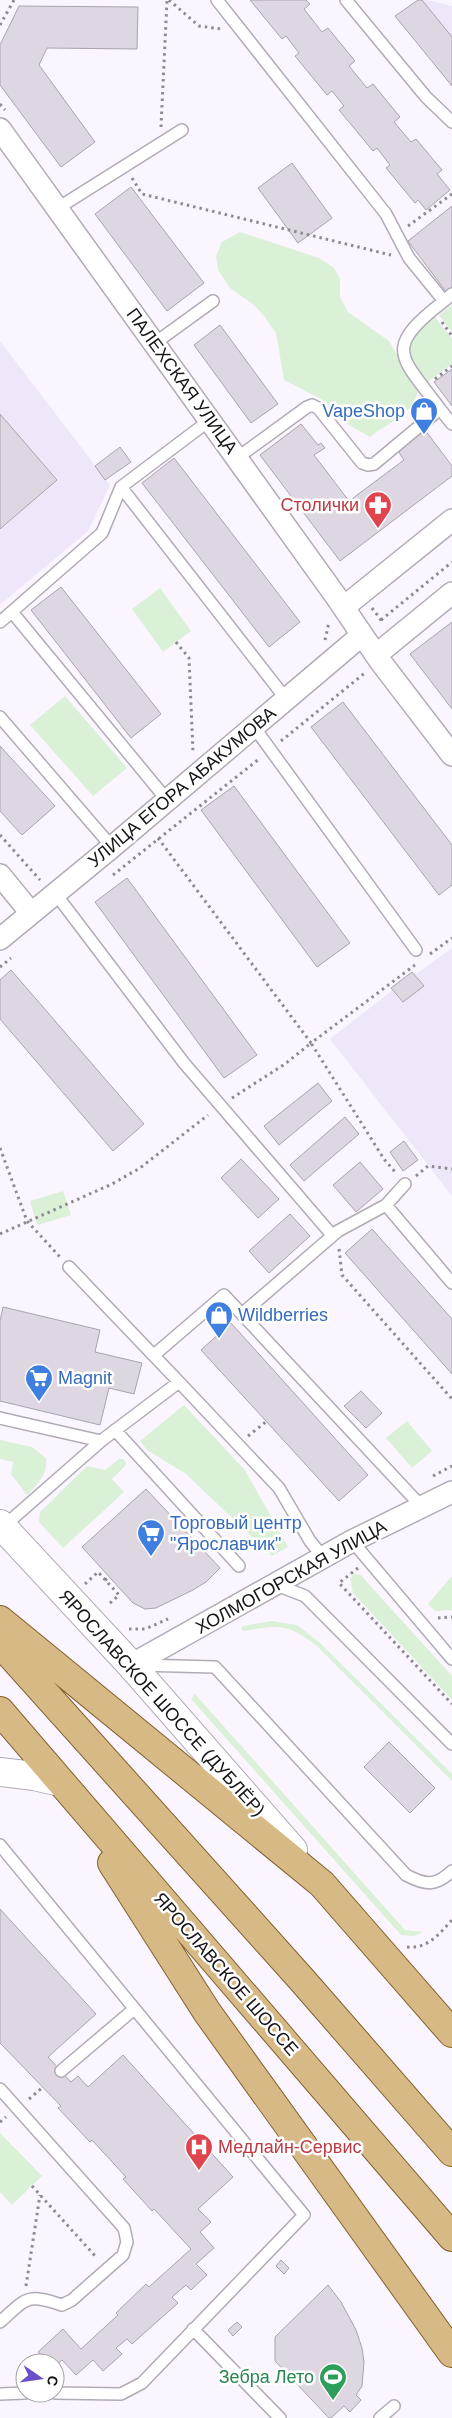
<svg xmlns="http://www.w3.org/2000/svg" width="452" height="2418" font-family="Arial,sans-serif">
<rect width="100%" height="100%" fill="#faf5ff"/>
<path fill="#efe6f9" d="M 418,0 L 428,0 L 452,6 L 452,86 Z
M 0,341 L 110,485 L 88,531 L 0,605 Z
M 452,948 L 452,1196 L 330,1039 L 393,990 L 403,1002 L 423,986 L 415,975 Z"/>
<path fill="#daf1d7" d="M 240,232 L 319,258 L 334,268 L 340,279 L 340,297 L 348,312 L 389,341 L 418,392 C 410,418 389,421 370,437 L 337,418 L 325,401 L 284,380 L 276,333 L 264,316 L 254,305 L 230,288 L 218,270 L 216,256 L 222,242 Z
M 452,305 L 452,332 L 439,315 Z
M 435,317 L 452,339 L 452,364 L 426,383 L 407,356 L 412,336 Z
M 160,588 L 191,631 L 163,652 L 132,609 Z
M 65,696 L 127,768 L 93,796 L 30,725 Z
M 63,1191 L 71,1215 L 37,1225 L 30,1201 Z
M 184,1405 L 245,1470 L 288,1547 L 272,1556 L 186,1474 L 147,1450 L 140,1441 Z
M 407,1421 L 432,1451 L 412,1468 L 386,1438 Z
M 0,1440 L 32,1447 L 46,1458 C 48,1475 38,1483 27,1495 L 11,1474 L 13,1462 L 0,1459 Z
M 119,1459 L 123,1459 L 126,1463 L 125,1466 L 112,1479 L 124,1492 L 63,1548 L 39,1522 L 40,1512 L 87,1466 L 105,1470 Z
M 354,1574 L 361,1575 L 365,1580 L 452,1676 L 452,1700 L 353,1593 L 350,1579 Z
M 452,1576 L 452,1610 L 435,1611 L 428,1604 Z
M 272,1621 L 297,1625 L 319,1642 L 452,1774 L 452,1781 L 316,1645 C 286,1623 279,1625 244,1631 L 241,1629 L 243,1626 Z
M 195,1694 L 405,1930 L 423,1932 L 414,1936 L 401,1935 L 191,1699 Z
M 0,2133 L 42,2176 L 12,2205 L 0,2192 Z"/>
<path fill="#ded7e2" stroke="#aaa3ae" d="M 250,0 L 306,0 L 310,4 L 304,9 L 322,32 L 328,28 L 355,61 L 349,66 L 367,88 L 373,84 L 400,117 L 394,122 L 411,142 L 416,139 L 442,170 L 437,174 L 450,190 L 426,210 L 418,200 L 415,203 L 386,168 L 390,165 L 377,148 L 373,151 L 339,110 L 344,106 L 332,91 L 327,95 L 295,56 L 299,53 L 286,36 L 282,39 Z
M 418,0 L 422,0 L 452,37 L 452,86 L 395,16 Z
M 19,6 L 138,7 L 137,49 L 47,48 L 39,65 L 95,142 L 61,167 L 0,85 L 0,45 Z
M 292,163 L 332,218 L 298,243 L 258,188 Z
M 131,187 L 204,283 L 167,311 L 95,214 Z
M 452,206 L 452,289 L 447,293 L 408,241 Z
M 220,325 L 278,404 L 251,423 L 194,345 Z
M 452,369 L 452,406 L 434,382 Z
M 0,414 L 57,480 L 0,529 Z
M 301,424 L 318,445 L 321,443 L 325,448 L 314,455 L 349,501 L 404,460 L 398,451 L 425,430 L 452,466 L 452,476 L 340,561 L 260,455 Z
M 120,447 L 131,462 L 105,480 L 95,466 Z
M 174,458 L 300,622 L 269,647 L 142,483 Z
M 61,587 L 161,714 L 131,738 L 31,610 Z
M 452,622 L 452,709 L 410,654 Z
M 343,702 L 452,845 L 452,885 L 439,895 L 311,727 Z
M 0,746 L 55,806 L 22,835 L 0,811 Z
M 234,786 L 350,943 L 317,967 L 201,810 Z
M 127,878 L 257,1055 L 224,1078 L 95,902 Z
M 11,970 L 144,1124 L 113,1151 L 0,1019 L 0,980 Z
M 412,972 L 424,986 L 403,1002 L 391,988 Z
M 318,1083 L 332,1101 L 279,1145 L 264,1126 Z
M 345,1117 L 359,1134 L 304,1181 L 290,1165 Z
M 404,1141 L 418,1160 L 403,1171 L 390,1152 Z
M 241,1159 L 279,1199 L 258,1218 L 221,1178 Z
M 360,1162 L 383,1189 L 356,1212 L 333,1185 Z
M 290,1214 L 310,1236 L 269,1273 L 249,1251 Z
M 372,1229 L 452,1319 L 452,1374 L 345,1253 Z
M 3,1307 L 100,1330 L 95,1352 L 142,1363 L 134,1394 L 109,1388 L 100,1425 L 0,1401 L 0,1321 Z
M 231,1323 L 368,1475 L 339,1501 L 201,1350 Z
M 361,1391 L 382,1413 L 366,1428 L 344,1406 Z
M 146,1489 L 220,1568 L 206,1582 L 193,1590 L 156,1608 L 145,1609 L 133,1603 L 82,1547 Z
M 389,1742 L 435,1788 L 410,1813 L 364,1767 Z
M 0,1909 L 96,2014 L 48,2057 L 71,2082 L 78,2076 L 88,2087 L 123,2055 L 233,2177 L 198,2209 L 211,2222 L 200,2232 L 214,2248 L 196,2264 L 207,2275 L 191,2290 L 186,2285 L 172,2297 L 178,2303 L 132,2344 L 127,2339 L 116,2348 L 122,2354 L 103,2371 L 93,2360 L 76,2375 L 62,2360 L 55,2366 L 55,2363 L 49,2363 L 38,2352 L 63,2329 L 81,2349 L 118,2315 L 116,2313 L 146,2284 L 149,2287 L 191,2249 L 154,2209 L 152,2211 L 123,2179 L 126,2177 L 92,2140 L 90,2142 L 58,2108 L 61,2106 L 0,2043 Z
M 281,2260 L 289,2268 L 284,2274 L 276,2266 Z
M 328,2285 L 341,2302 L 356,2330 L 362,2348 L 364,2362 L 362,2386 L 356,2395 L 361,2400 L 350,2412 L 344,2406 L 331,2418 L 329,2418 L 275,2361 L 275,2337 Z
M 237,2322 L 242,2327 L 233,2336 L 228,2330 Z"/>
<g fill="none" stroke-linecap="round" stroke-linejoin="round">
<g stroke="#b1abb6" stroke-width="14">
<path id="service" d="M 217,0 L 386,214 L 409,258 L 444,301 L 452,294
M 346,0 L 426,97 L 452,122
M 58,208 L 182,130
M 155,343 L 213,301
M 440,409 C 400,355 382,349 444,301
M 237,458 L 307,407 L 312,405 L 318,408 L 362,463 L 368,465 L 374,464 L 440,409 L 452,424
M 121,487 L 286,699
M 12,612 L 167,800
M 0,622 L 102,533 L 121,487 L 210,420
M 0,717 L 112,847
M 254,727 L 416,950
M 55,893 L 184,1063 L 332,1235
M 386,1205 L 452,1283
M 69,1267 L 179,1382
M 243,1313 L 338,1231 L 386,1205 L 405,1184
M 154,1355 L 224,1295 L 422,1507
M 0,1418 L 101,1441 L 179,1382 L 279,1488 L 310,1541 L 323,1557
M 115,1430 L 239,1566
M 3,1527 L 101,1441
M 352,1541 L 452,1659
M 274,1584 L 305,1596 L 452,1744
M 138,1665 L 215,1667 L 406,1875 C 425,1885 435,1887 452,1871
M 0,1845 L 304,2215 L 142,2383 L 121,2394 L 55,2393
M 61,2071 L 133,2010
M 0,2089 L 124,2228 L 127,2242 L 123,2255 L 72,2300 L 62,2305 C 26,2293 27,2298 0,2322
M 193,2329 L 280,2418
M 0,2394 L 25,2393
M 380,2418 L 394,2406"/>
</g>
<g stroke="#b1abb6" stroke-width="24">
<path id="minor" d="M 0,129 L 335,595 L 380,661 L 452,755
M 344,607 L 452,520
M 376,655 L 452,593
M 0,875 L 31,913
M 0,939 L 112,847 L 362,635
M 131,1665 L 352,1541 L 452,1492"/>
</g>
<g stroke="#b1abb6" stroke-width="30">
<path id="tertiary" d="M 0,1524 L 131,1665 L 293,1850
M 0,1772 L 34,1776 L 60,1782"/>
</g>
<g stroke="#83612b" stroke-width="30">
<path id="primary" d="M 0,1620 L 322,1884 L 452,2033
M 0,1643 L 303,1981 L 452,2152
M 0,1711 L 452,2237
M 112,1863 L 207,2012 L 452,2353"/>
</g>
<path stroke="#8d8a91" stroke-width="3" stroke-dasharray="2.5 4" stroke-linecap="butt" d="M 169,0 L 199,26 L 221,29
M 0,25 L 14,0
M 0,104 L 5,110
M 161,127 L 167,0
M 132,178 L 142,194 L 391,255
M 408,226 L 452,194
M 442,322 L 452,336
M 435,379 L 452,366
M 372,608 L 381,620
M 381,620 L 452,562
M 325,640 L 329,622
M 176,642 L 189,658 L 193,752
M 281,741 L 366,672
M 0,835 L 40,880
M 158,838 L 311,1043 L 415,965
M 113,875 L 259,759
M 430,954 L 452,938
M 0,967 L 11,958
M 232,1098 L 285,1064 L 311,1043 L 384,1159 L 396,1173
M 0,1148 L 27,1221 L 60,1257
M 416,1176 L 428,1166 L 452,1169
M 0,1234 L 112,1184 L 140,1168 L 208,1115
M 339,1249 L 342,1275 L 452,1399
M 248,1436 L 267,1421
M 433,1476 L 452,1466
M 358,1568 L 339,1583 L 452,1704
M 105,1580 L 110,1577
M 85,1584 L 98,1572 L 119,1595 L 108,1605
M 438,1618 L 452,1617
M 129,1629 L 145,1629 L 168,1619
M 407,1947 C 428,1949 439,1934 452,1920
M 29,2099 L 43,2087
M 0,2122 L 6,2117
M 32,2186 L 97,2258
M 26,2286 L 40,2195"/>
<use href="#service" stroke="#fff" stroke-width="11"/>
<use href="#minor" stroke="#fff" stroke-width="21"/>
<use href="#tertiary" stroke="#fff" stroke-width="28"/>
<use href="#primary" stroke="#d7b986" stroke-width="28"/>
</g>
<defs>
<g id="shop-pin" transform="scale(1.4375)"><path d="M0 17L-7.5 6A9.5 9.5 0 1 1 7.5 6Z" fill="#3f7fe0" stroke="#fff"/><path d="M-5-2.5h2.3a2.7 3.5 0 0 1 5.4 0H5L5.5 6h-11ZM-1.5-2.5h3a1.5 2.3 0 0 0-3 0Z" fill="#fff"/></g>
<g id="pharmacy-pin" transform="scale(1.4375)"><path d="M0 17L-7.5 6A9.5 9.5 0 1 1 7.5 6Z" fill="#e0444e" stroke="#fff"/><path d="M-2-6h4v4h4v4h-4v4h-4v-4h-4v-4h4Z" fill="#fff"/></g>
<g id="supermarket-pin" transform="scale(1.4375)"><path d="M0 17L-7.5 6A9.5 9.5 0 1 1 7.5 6Z" fill="#3f7fe0" stroke="#fff"/><path d="M-6-5.5h2.5l.6 2H6L4.5 2H-2.5L-4.4-4H-6ZM-1.5 3.2a1.3 1.3 0 1 0 .1 0ZM3 3.2a1.3 1.3 0 1 0 .1 0Z" fill="#fff"/></g>
<g id="hospital-pin" transform="scale(1.4375)"><path d="M0 17L-7.5 6A9.5 9.5 0 1 1 7.5 6Z" fill="#e0444e" stroke="#fff"/><path d="M-5-5h3v3.5h4V-5h3V5h-3V1.5h-4V5h-3Z" fill="#fff"/></g>
<g id="stadium-pin" transform="scale(1.4375)"><path d="M0 17L-7.5 6A9.5 9.5 0 1 1 7.5 6Z" fill="#2e9e5b" stroke="#fff"/><path d="M0-5a6.5 5 0 1 0 0 10a6.5 5 0 1 0 0-10ZM-3.5-1.8h7v3.6h-7Z" fill="#fff"/></g>
</defs>
<g fill-rule="evenodd">
<use href="#shop-pin" x="424" y="411"/>
<use href="#pharmacy-pin" x="378" y="505"/>
<use href="#shop-pin" x="219" y="1315"/>
<use href="#supermarket-pin" x="39" y="1378"/>
<use href="#supermarket-pin" x="151" y="1533"/>
<use href="#hospital-pin" x="199" y="2147"/>
<use href="#stadium-pin" x="333" y="2377"/>
</g>
<g text-anchor="middle" dominant-baseline="central" stroke-width="5" stroke-linejoin="round" paint-order="stroke">
<g font-size="18" fill="#161418" stroke="#fff">
<text transform="translate(182 381) rotate(54)">ПАЛЕХСКАЯ УЛИЦА</text>
<text transform="translate(182 787) rotate(-40)">УЛИЦА ЕГОРА АБАКУМОВА</text>
<text transform="translate(291 1577) rotate(-29)">ХОЛМОГОРСКАЯ УЛИЦА</text>
<text transform="translate(162 1703) rotate(48)">ЯРОСЛАВСКОЕ ШОССЕ (ДУБЛЁР)</text>
<text transform="translate(226 1974) rotate(49)">ЯРОСЛАВСКОЕ ШОССЕ</text>
</g>
<g font-size="18" fill="#366cbe" stroke="#fff" text-anchor="start">
<text x="405" y="411" text-anchor="end">VapeShop</text>
<text x="238" y="1315">Wildberries</text>
<text x="58" y="1378">Magnit</text>
<text x="170" y="1523">Торговый центр<tspan x="170" dy="21">"Ярославчик"</tspan></text>
</g>
<g font-size="18" fill="#be3a42" stroke="#fff" text-anchor="end">
<text x="359" y="505">Столички</text>
<text x="218" y="2147" text-anchor="start">Медлайн-Сервис</text>
</g>
<g font-size="18" fill="#27864d" stroke="#fff" text-anchor="end">
<text x="314" y="2377">Зебра Лето</text>
</g>
</g>
<g transform="translate(40 2378) rotate(103)"><circle r="24" fill="#ffffff" stroke="#a2a1a3"/>
<path d="M0-4L9 19L0 12L-9 19Z" fill="#6a51ca"/>
<text y="-8" font-size="14" font-weight="bold" text-anchor="middle" fill="#161418">С</text>
</g>
</svg>
